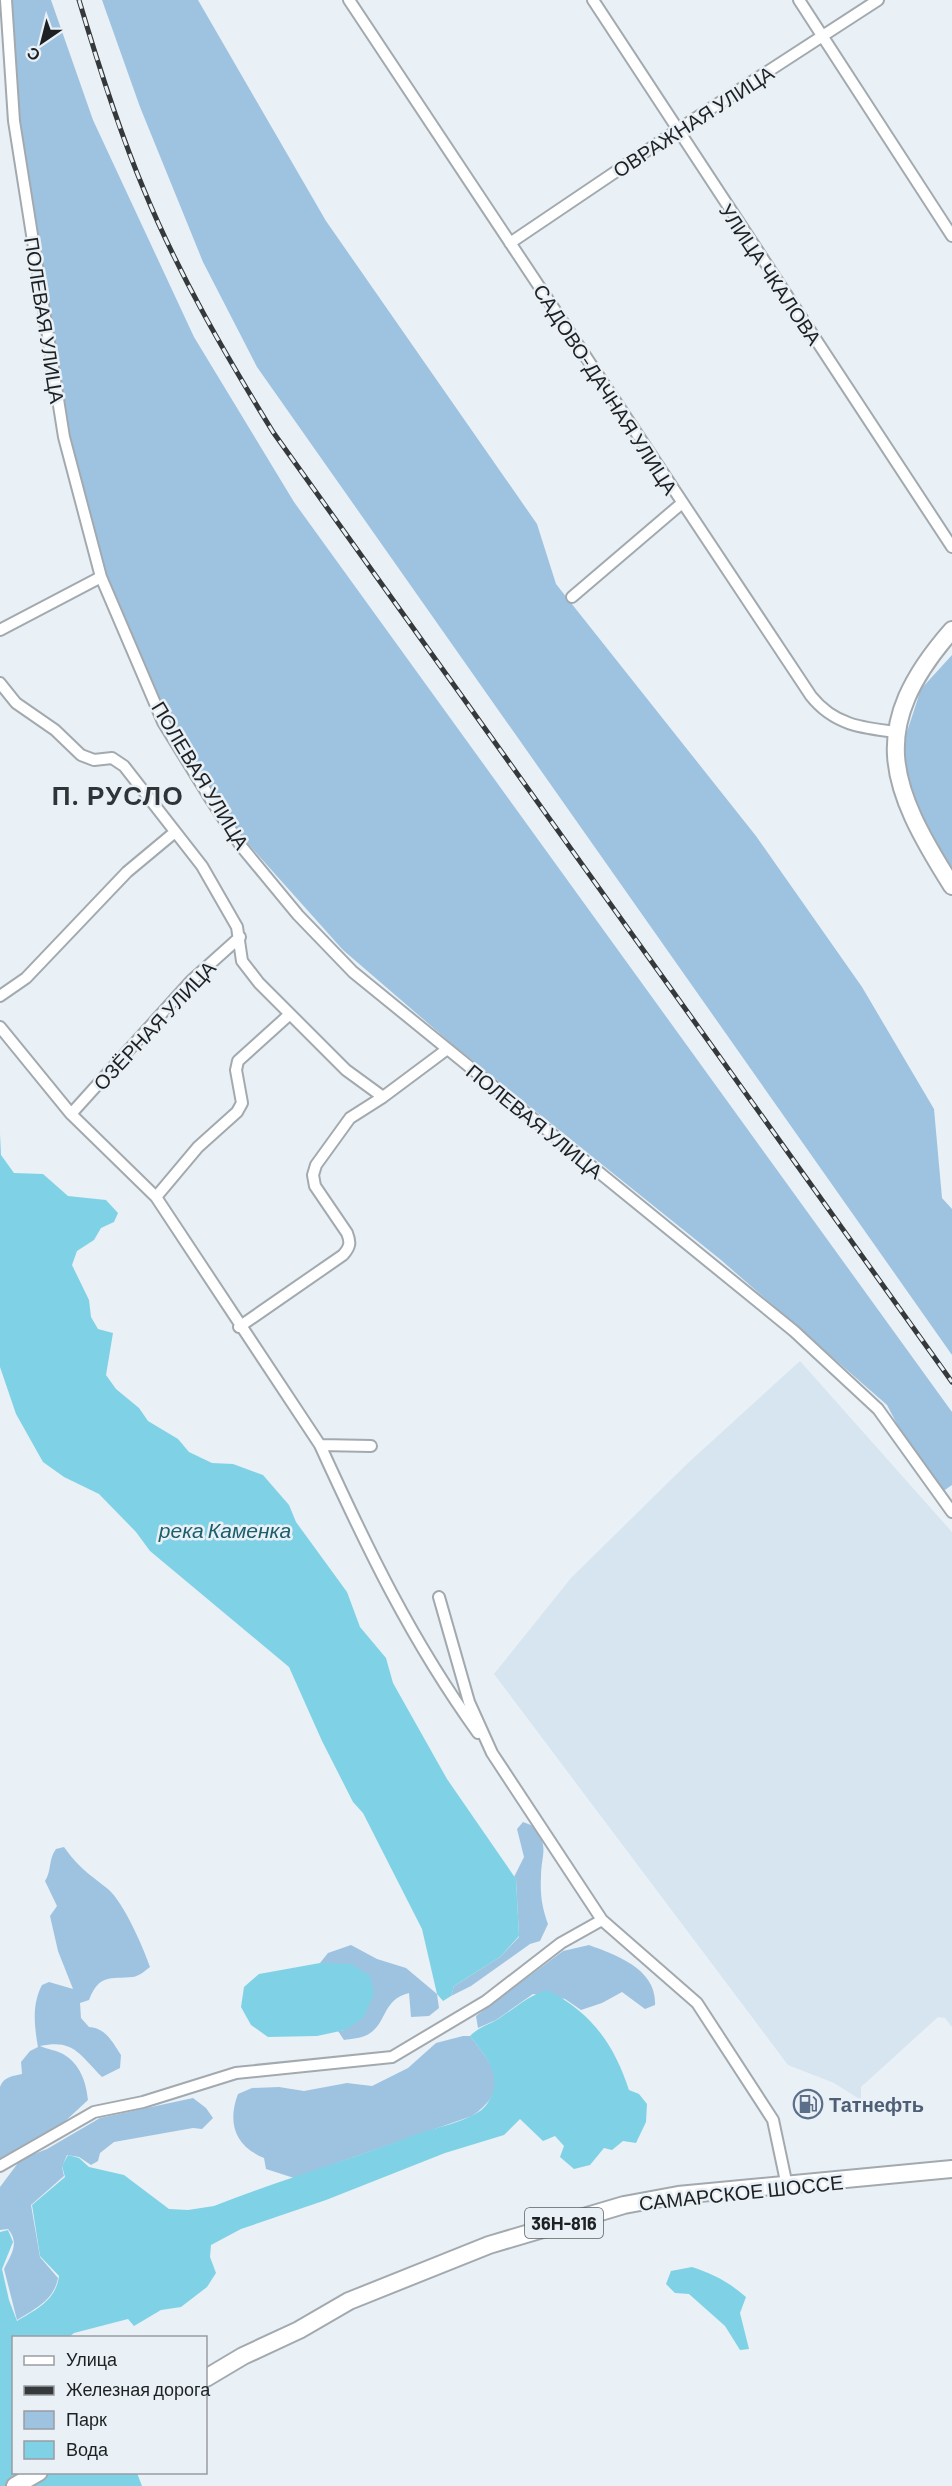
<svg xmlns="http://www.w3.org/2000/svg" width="952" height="2486" font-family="Barlow,sans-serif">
<rect width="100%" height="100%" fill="#e9f0f6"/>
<path fill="#d7e5f0" d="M 800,1361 L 952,1532 L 952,2027 L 945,2018 L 938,2017 L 861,2087 L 861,2100 L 834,2083 L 788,2065 L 494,1674 L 571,1578 L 688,1463 Z"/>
<path fill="#9ec3e1" d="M 8,0 L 51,0 L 93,120 L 194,337 L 294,502 L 952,1412 L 952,1485 L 942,1492 L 909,1447 L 887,1405 L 721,1260 L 452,1044 L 343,950 L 232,826 L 167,717 L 109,584 L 68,440 L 1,3 Z
M 102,0 L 198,0 L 326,221 L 537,524 L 556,584 L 756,836 L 862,987 L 934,1109 L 942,1198 L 952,1209 L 952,1355 L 257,367 L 203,262 L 140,107 Z
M 952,655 L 952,872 L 915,810 L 902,747 L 921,689 Z
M 523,1822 L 536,1827 C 549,1849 541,1855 541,1877 C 540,1894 542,1908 548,1924 L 540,1941 L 530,1944 L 471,1986 L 451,1996 L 454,1986 L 500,1957 L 519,1937 L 516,1879 L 514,1877 L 524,1857 L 517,1829 Z
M 64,1847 C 79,1868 89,1874 108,1889 C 124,1903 143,1947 150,1967 C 145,1971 139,1976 133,1977 C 110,1979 99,1974 89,2000 L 80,2003 L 81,2018 L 89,2027 C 106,2028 113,2043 121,2055 L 120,2068 L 102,2077 C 79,2054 74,2039 40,2046 C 46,2049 56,2050 63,2054 C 80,2064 86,2081 88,2100 L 60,2126 L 0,2159 L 0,2087 C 3,2077 13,2076 22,2074 L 21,2062 L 30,2051 L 38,2047 C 34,2025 32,2004 42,1985 L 49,1982 L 73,1989 L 58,1951 L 50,1916 L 57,1906 L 45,1881 C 52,1870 48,1860 56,1849 Z
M 351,1945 L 377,1959 L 406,1968 L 437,1994 L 439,2008 L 429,2016 L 411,2017 L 409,1993 C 381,2000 388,2024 367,2035 C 361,2038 351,2039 344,2040 L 338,2031 L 345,2030 L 320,1963 L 328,1953 Z
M 589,1945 C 616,1955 657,1969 655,2005 L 645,2009 L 622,1992 L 602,2003 L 581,2010 L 565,1999 L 533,1994 L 496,2020 L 478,2028 L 476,2016 L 563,1951 Z
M 463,2036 L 470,2036 C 494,2066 512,2088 472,2116 L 294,2178 L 266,2169 L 264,2158 C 235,2146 227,2123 238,2094 L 252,2088 L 279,2087 L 304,2091 L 347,2083 L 372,2086 L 408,2068 L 436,2043 Z
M 193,2098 L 206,2108 L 213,2118 L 202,2129 L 193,2128 L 114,2142 L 100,2153 L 98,2161 L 91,2165 L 79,2157 L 67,2155 L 62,2167 L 64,2176 L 31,2205 L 40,2257 L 58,2278 C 54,2300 35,2309 17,2320 L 4,2269 C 11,2255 20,2243 8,2229 L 0,2230 L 0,2187 L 21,2159 L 47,2149 L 100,2118 Z"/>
<path fill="#7fd2e5" d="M 0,1134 L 1,1155 L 14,1173 L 43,1174 L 68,1196 L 106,1200 L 118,1213 L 114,1222 L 101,1228 L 94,1240 L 77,1251 L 72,1265 L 89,1300 L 91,1317 L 98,1329 L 113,1333 L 106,1375 L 116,1389 L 139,1408 L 148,1421 L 178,1439 L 189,1452 L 212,1463 L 233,1464 L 263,1475 L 289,1505 L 296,1522 L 347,1592 L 360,1627 L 386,1658 L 393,1683 L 447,1779 L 516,1879 L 519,1936 L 500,1957 L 454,1986 L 451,1996 L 443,2001 L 437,1994 L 422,1929 L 363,1813 L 353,1802 L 322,1741 L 289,1667 L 150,1551 L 136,1532 L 99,1494 L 64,1477 L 43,1462 L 16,1414 L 0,1367 Z
M 320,1963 L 351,1964 L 370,1976 L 374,1994 L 363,2018 L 345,2030 L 317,2036 L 268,2037 L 251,2025 L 241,2007 L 244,1987 L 259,1974 Z
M 547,1990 C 591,2012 614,2044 629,2090 L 639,2094 L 647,2104 L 646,2122 L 636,2143 L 623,2141 L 612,2150 L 604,2148 L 590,2165 L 574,2169 L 560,2157 L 564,2146 L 555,2136 L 543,2141 L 520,2119 L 504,2135 L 445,2153 L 326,2200 L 241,2229 L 211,2245 L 210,2257 L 216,2273 L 207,2287 L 181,2307 L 161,2310 L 134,2326 L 128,2319 L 74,2333 L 69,2337 L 14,2338 L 14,2472 L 137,2473 L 142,2486 L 0,2486 L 0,2232 L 8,2230 L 13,2242 L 2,2269 L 9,2300 L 17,2321 C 37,2309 56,2300 59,2276 L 40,2256 L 32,2205 L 65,2177 L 62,2166 L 68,2155 L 79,2158 L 89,2167 L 124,2175 L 169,2209 L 188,2210 L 214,2206 C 279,2180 347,2161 412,2136 C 431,2128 476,2121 487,2104 C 505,2077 487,2058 470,2036 C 479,2027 488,2025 498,2019 C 515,2008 528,1996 547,1990 Z
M 692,2267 C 713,2274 729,2282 746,2297 L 740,2313 L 749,2349 L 740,2350 L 725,2326 L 689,2294 L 675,2293 L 666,2284 L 671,2271 Z"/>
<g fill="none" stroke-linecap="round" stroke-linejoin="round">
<g stroke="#a3aaaf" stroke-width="14">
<path id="street" d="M 6,0 L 14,121 L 64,437 L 101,577 L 163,722 L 210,798 L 241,846 L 298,915 L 353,972 L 794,1331 L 878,1409 L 952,1512
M 349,0 L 811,696 C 834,725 862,728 897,732
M 593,0 L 952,547
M 799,0 L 952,236
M 510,243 L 676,131 L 878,0
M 572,597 L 681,504
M 0,630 L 101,577
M 0,683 L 16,703 L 55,730 L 81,755 L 94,760 L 112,758 L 124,766 L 202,866 L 237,927 L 242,961 L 259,983 L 346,1070 L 383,1097
M 0,996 L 26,978 L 127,872 L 175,832
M 0,1027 L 71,1114 L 156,1197 L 320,1445 L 371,1446
M 71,1114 L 191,981 L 240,937
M 156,1197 L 198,1147 L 237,1112 L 242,1103 L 236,1070 L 238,1061 L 290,1014
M 239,1327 L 343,1255 C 350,1247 351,1243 347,1233 L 315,1186 L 313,1175 L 316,1165 L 350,1118 L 383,1097 L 446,1050
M 320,1445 C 367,1548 411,1640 478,1733
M 439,1597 L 469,1702 L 492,1753 L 602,1920 L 697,2003 L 773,2120 L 787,2186
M 0,2166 L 94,2112 L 143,2102 L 236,2073 L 392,2057 L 486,2001 L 561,1943 L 602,1920"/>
</g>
<g stroke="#a3aaaf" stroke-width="20">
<path id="primary" d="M 952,630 C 866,728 889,786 952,886
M 206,2378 L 243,2356 L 299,2330 L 349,2301 L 489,2245 L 624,2205 L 678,2195 L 952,2169
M 15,2486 L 39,2472"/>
</g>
<use href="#street" stroke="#fff" stroke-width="10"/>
<use href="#primary" stroke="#fff" stroke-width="16"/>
<g stroke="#35393b" stroke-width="5">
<path id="rail" d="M 79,0 C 98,64 118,128 144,190 C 179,275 225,354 273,432 L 952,1382"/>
</g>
<use href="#rail" stroke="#e9f0f6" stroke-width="3" stroke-dasharray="9" stroke-linecap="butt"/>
</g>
<defs>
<g id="fuel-ring" transform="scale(1.5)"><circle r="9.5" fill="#e9f0f6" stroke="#5c6f8a" stroke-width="1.5"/><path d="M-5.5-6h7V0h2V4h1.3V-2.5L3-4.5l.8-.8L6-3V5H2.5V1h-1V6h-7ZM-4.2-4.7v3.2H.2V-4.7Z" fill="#5c6f8a"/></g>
</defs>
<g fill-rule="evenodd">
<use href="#fuel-ring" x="808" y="2104"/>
</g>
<g text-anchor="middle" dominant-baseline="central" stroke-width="5" stroke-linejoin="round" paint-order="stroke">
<rect fill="#e9f0f6" stroke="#5b5f62" stroke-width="1.5" x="525" y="2208" width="78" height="30" rx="4.5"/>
<g font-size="18" font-weight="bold" fill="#1e2123">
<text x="564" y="2223">36Н-816</text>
</g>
<g font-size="20" fill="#1e2123" stroke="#e9f0f6">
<text transform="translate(693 121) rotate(-33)">ОВРАЖНАЯ УЛИЦА</text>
<text transform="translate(771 274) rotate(56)">УЛИЦА ЧКАЛОВА</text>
<text transform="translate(45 320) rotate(81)">ПОЛЕВАЯ УЛИЦА</text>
<text transform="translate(606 389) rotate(57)">САДОВО-ДАЧНАЯ УЛИЦА</text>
<text transform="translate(201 775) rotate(59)">ПОЛЕВАЯ УЛИЦА</text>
<text transform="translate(154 1025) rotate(-47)">ОЗЁРНАЯ УЛИЦА</text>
<text transform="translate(535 1121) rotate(39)">ПОЛЕВАЯ УЛИЦА</text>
<text transform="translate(741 2192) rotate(-6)">САМАРСКОЕ ШОССЕ</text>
</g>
<g font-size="20" font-weight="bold" fill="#4e5e75" stroke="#e9f0f6" text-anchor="start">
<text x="829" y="2104">Татнефть</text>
</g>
<g font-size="21" font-style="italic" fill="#1b5f6d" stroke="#e9f0f6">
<text x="225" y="1529">река Каменка</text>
</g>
<g font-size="26" font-weight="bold" letter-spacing="1.5" fill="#2f3439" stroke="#e9f0f6">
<text x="118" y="794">П. РУСЛО</text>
</g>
</g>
<rect x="12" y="2336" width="195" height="138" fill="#e9f0f6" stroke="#989da2" stroke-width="1.5"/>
<rect x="24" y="2356" width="30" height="9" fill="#ffffff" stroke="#989da2" stroke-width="1.5"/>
<text x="66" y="2366" font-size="18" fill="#1e2123">Улица</text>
<rect x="24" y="2386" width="30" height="9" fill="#35393b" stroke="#989da2" stroke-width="1.5"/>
<text x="66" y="2396" font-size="18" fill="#1e2123">Железная дорога</text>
<rect x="24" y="2411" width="30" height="18" fill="#9ec3e1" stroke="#989da2" stroke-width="1.5"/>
<text x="66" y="2426" font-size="18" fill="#1e2123">Парк</text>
<rect x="24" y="2441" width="30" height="18" fill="#7fd2e5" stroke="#989da2" stroke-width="1.5"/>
<text x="66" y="2456" font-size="18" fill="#1e2123">Вода</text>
<g transform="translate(42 42) rotate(215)" stroke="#e9f0f6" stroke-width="4.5" paint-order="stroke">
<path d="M0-4.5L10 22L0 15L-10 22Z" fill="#1e2123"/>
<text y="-9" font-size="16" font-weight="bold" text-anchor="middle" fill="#1e2123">С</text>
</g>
</svg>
